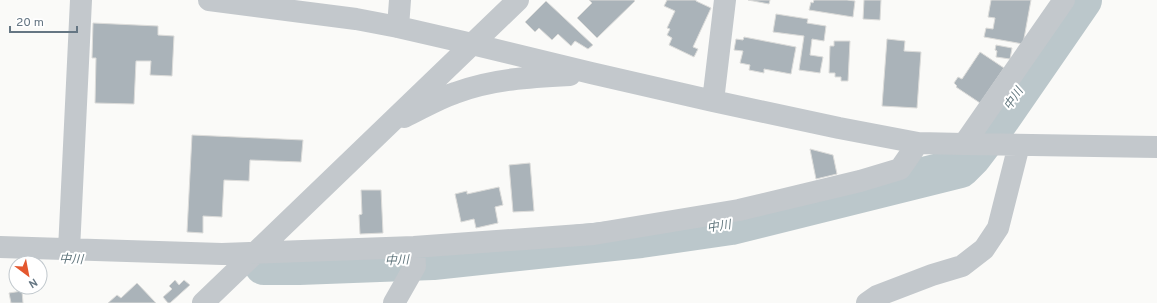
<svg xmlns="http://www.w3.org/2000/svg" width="1157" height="303" font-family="Overpass,'Noto Sans JP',sans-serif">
<rect width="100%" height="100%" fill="#fafaf8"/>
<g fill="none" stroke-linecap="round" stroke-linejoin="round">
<path stroke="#bbc7cb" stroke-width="40" d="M 264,265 L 299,265 L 433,260 L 641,238 L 731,225 L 960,168 L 972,156 L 997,123 L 1082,0"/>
</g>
<path fill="#aab3b9" stroke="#dcdcda" d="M 589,0 L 634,0 L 635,1 L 597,38 L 577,18 L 592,3 Z
M 667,0 L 696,0 L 696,1 L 711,8 L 693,47 L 698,49 L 694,57 L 669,45 L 672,38 L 667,35 L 670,29 L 667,28 L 675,11 L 664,6 Z
M 748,0 L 770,0 L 769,4 Z
M 814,0 L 847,0 L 855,1 L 853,17 L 809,10 L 811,2 L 813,3 Z
M 864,0 L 881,0 L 880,20 L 863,19 Z
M 991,0 L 1031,0 L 1023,44 L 984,37 L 986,28 L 993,29 L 995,18 L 988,17 Z
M 546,1 L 593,45 L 588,49 L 575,41 L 571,46 L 558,34 L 552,40 L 539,28 L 535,32 L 525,22 Z
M 776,14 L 808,19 L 807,23 L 826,26 L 824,41 L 812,39 L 810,55 L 823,57 L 820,73 L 799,70 L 804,36 L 773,32 Z
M 93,23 L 158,26 L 158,35 L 174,36 L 172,76 L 150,75 L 151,61 L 136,61 L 134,104 L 95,103 L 96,58 L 92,58 Z
M 744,37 L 796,47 L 791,74 L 764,69 L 764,73 L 749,70 L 750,65 L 740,63 L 743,51 L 734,50 L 736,39 L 743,40 Z
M 887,39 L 905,41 L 904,51 L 921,52 L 917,108 L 882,106 Z
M 834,41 L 850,41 L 848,81 L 841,81 L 841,77 L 835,77 L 835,73 L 829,73 L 830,46 L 834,46 Z
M 996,45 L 1012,48 L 1010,59 L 996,57 L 997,51 L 995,50 Z
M 980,52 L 1004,68 L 980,103 L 956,87 L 957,86 L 954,83 L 958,77 L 962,79 Z
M 192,135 L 303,140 L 301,162 L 250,160 L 249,181 L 224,180 L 222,217 L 203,216 L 203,233 L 187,232 Z
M 810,149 L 833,155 L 837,174 L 816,179 Z
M 530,163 L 534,211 L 513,212 L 509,165 Z
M 499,187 L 503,205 L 495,207 L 498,223 L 476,228 L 474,219 L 461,222 L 455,194 L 467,191 L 467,194 Z
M 361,190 L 381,190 L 383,233 L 360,234 L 359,215 L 362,214 Z
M 175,280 L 179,285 L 184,280 L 190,285 L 170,303 L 168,303 L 163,297 L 172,289 L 169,286 Z
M 137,283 L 156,303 L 108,303 L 117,295 L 121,298 Z
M 22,291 L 23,303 L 11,303 L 9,293 Z"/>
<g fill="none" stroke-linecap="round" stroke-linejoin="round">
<path stroke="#c3c8cc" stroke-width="22" d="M 209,0 L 356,19 L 398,27 L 472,44 L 591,73 L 713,101 L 839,128 L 918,143 L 964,144 L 1157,147
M 398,27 L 400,0
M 713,101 L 725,0
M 404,117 C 421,109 437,99 455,93 C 492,79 531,77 570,75
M 964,144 L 1064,0
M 0,247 L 222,254 L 414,247 L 594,234 L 739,210 L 860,181 L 900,169 L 918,143
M 69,250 L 81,0
M 203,303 L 518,0
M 394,303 L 415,266 L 414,247
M 867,303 L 877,296 L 932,275 L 962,266 L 984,249 L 998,228 L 1019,145"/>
</g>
<g text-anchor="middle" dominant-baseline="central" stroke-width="4" stroke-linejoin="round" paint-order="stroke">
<g font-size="12" font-style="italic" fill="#60757c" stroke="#fff">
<text transform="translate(1014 99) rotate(-56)">中川</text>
<text transform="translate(719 227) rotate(-9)">中川</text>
<text transform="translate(71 260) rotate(2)">中川</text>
<text transform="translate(397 261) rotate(-2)">中川</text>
</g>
</g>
<g transform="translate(28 275) rotate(148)"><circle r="19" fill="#ffffff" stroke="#c1c8cd"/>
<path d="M0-3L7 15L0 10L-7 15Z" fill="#e4572e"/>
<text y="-6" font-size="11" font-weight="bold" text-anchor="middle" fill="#657683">N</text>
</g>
<path d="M10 26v6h67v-6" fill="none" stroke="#657683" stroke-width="2"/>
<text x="16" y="26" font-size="12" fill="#657683" stroke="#ffffff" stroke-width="3" paint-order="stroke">20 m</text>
</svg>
